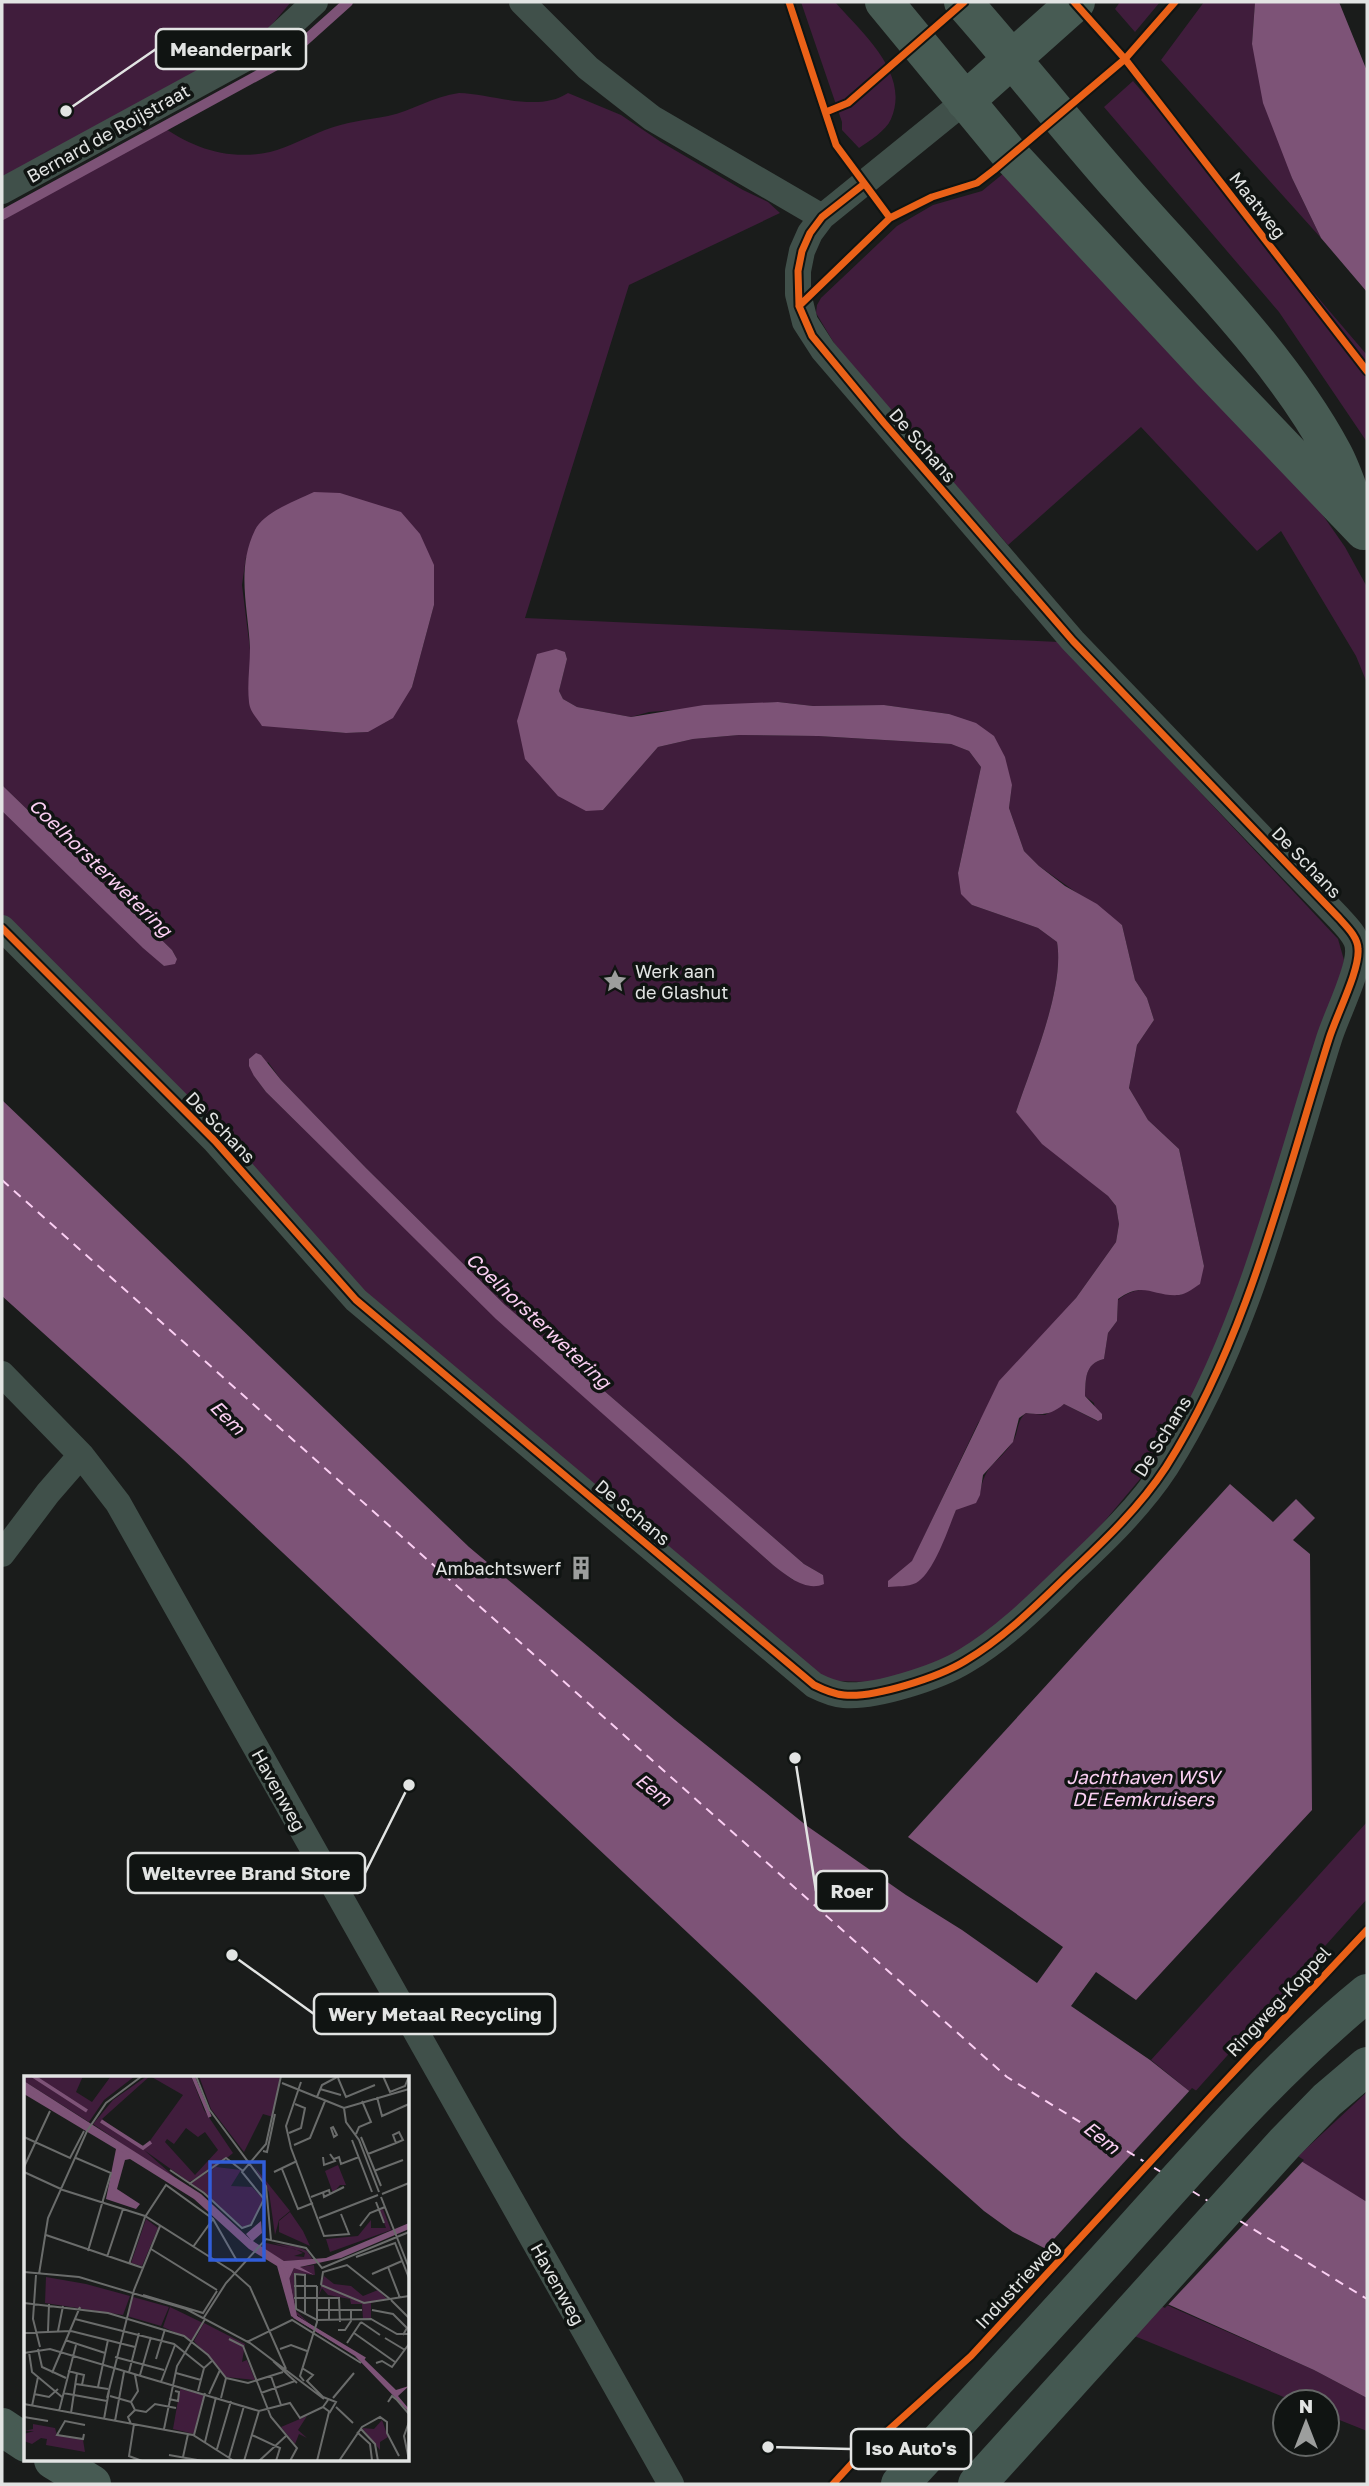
<svg xmlns="http://www.w3.org/2000/svg" width="1369" height="2486" font-family="'Golos Text',sans-serif">
<rect width="100%" height="100%" fill="#1a1c1b"/>
<path fill="#401d3c" fill-rule="evenodd" d="M 2,2 L 291,2 L 259,40 L 2,181 Z
M 801,2 L 835,2 C 861,32 911,73 891,119 C 886,131 869,141 859,148 L 842,130 L 842,122 Z
M 1120,2 L 1160,2 L 1135,32 L 1115,9 Z
M 1204,2 L 1255,2 L 1252,44 L 1292,178 L 1321,238 L 1161,60 Z
M 1133,81 L 1367,355 L 1367,442 L 1279,312 L 1104,107 Z
M 459,93 C 493,94 538,113 568,93 L 621,115 L 661,142 L 743,190 L 768,202 L 780,213 L 629,285 L 525,618 L 1059,642 L 1338,939 L 1344,960 L 1339,986 L 1229,1318 L 1191,1414 L 1156,1460 L 1098,1529 L 1028,1601 L 973,1646 L 931,1669 L 871,1682 L 834,1681 L 810,1671 L 356,1290 L 87,999 L 2,915 L 2,811 L 164,966 L 177,959 L 172,950 L 2,785 L 2,221 L 159,124 C 191,148 229,161 270,152 C 289,147 307,137 325,130 C 346,122 366,120 388,116 C 412,111 434,96 459,93 ZM 246,557 L 434,605 L 412,687 L 368,732 L 346,733 L 296,729 L 250,649 L 242,585 ZM 565,652 L 567,659 L 559,691 L 563,699 L 577,707 L 631,717 L 649,712 L 778,702 L 813,706 L 884,705 L 949,714 L 1012,785 L 1009,808 L 1024,851 L 1039,866 L 1122,925 L 1135,980 L 1147,998 L 1154,1020 L 1137,1045 L 1129,1088 L 1148,1120 L 1179,1149 L 1204,1266 L 1181,1295 C 1157,1291 1139,1283 1118,1300 L 1117,1321 L 1108,1333 L 1104,1359 C 1084,1364 1086,1378 1085,1396 L 1094,1403 L 1097,1421 L 1064,1404 L 1045,1415 L 1026,1413 C 1016,1421 1019,1433 1012,1443 C 996,1466 985,1463 980,1494 L 956,1510 L 937,1554 L 897,1575 L 912,1562 L 978,1423 L 1076,1298 L 1116,1242 L 1119,1224 L 1116,1206 L 1108,1196 L 1076,1169 L 1016,1112 C 1031,1066 1065,989 1057,942 L 1038,928 L 972,905 L 958,873 L 981,767 L 969,751 L 951,744 L 818,736 L 739,735 L 693,739 L 658,747 L 603,810 L 538,654 ZM 268,1062 L 281,1080 L 366,1168 L 505,1305 L 804,1564 L 823,1575 L 793,1580 L 773,1565 L 497,1319 L 266,1092 L 254,1076 Z
M 1004,173 L 1308,494 L 1345,547 L 1367,587 L 1367,683 L 1356,656 L 1281,531 L 1257,551 L 1141,427 L 1008,545 L 858,374 L 834,343 L 816,313 L 817,305 L 821,298 L 897,226 L 933,205 L 982,191 Z
M 1367,1822 L 1367,1899 L 1193,2094 L 1151,2060 Z
M 1367,2092 L 1367,2202 L 1295,2159 Z
M 1160,2302 L 1314,2370 L 1367,2398 L 1367,2431 L 1327,2415 L 1327,2402 L 1296,2402 L 1132,2335 Z"/>
<path fill="#7d5377" d="M 1255,2 L 1339,2 L 1367,71 L 1367,292 L 1321,238 L 1292,178 L 1263,103 L 1252,44 Z
M 314,492 L 340,493 L 401,512 L 420,534 L 434,565 L 434,605 L 412,687 L 393,718 L 368,732 L 346,733 L 262,726 C 257,718 250,712 249,702 C 247,684 250,666 250,648 C 248,607 236,569 255,530 C 264,512 297,500 314,492 Z
M 556,649 L 565,652 L 567,659 L 559,691 L 563,699 L 577,707 L 631,717 L 704,705 L 778,702 L 813,706 L 884,705 L 949,714 L 976,723 L 994,736 L 1005,757 L 1012,785 L 1009,808 L 1024,851 L 1039,866 L 1065,886 L 1097,904 L 1122,925 L 1135,980 L 1147,998 L 1154,1020 L 1137,1045 L 1129,1088 L 1148,1120 L 1179,1149 L 1204,1266 L 1200,1284 C 1194,1288 1186,1294 1179,1295 C 1154,1297 1143,1280 1118,1299 L 1117,1321 L 1108,1333 L 1104,1359 C 1084,1364 1086,1379 1085,1396 L 1102,1414 L 1102,1419 L 1098,1421 L 1064,1404 C 1051,1415 1043,1415 1026,1413 L 1019,1418 L 1013,1442 L 983,1475 L 980,1495 L 976,1503 L 956,1510 C 948,1529 934,1573 916,1583 C 907,1587 898,1586 888,1587 L 888,1581 L 912,1561 L 999,1381 L 1076,1298 L 1116,1242 L 1119,1224 L 1116,1206 L 1108,1196 L 1042,1144 L 1016,1112 C 1031,1066 1065,989 1057,942 L 1038,928 L 972,905 L 961,894 L 958,873 L 981,767 L 969,751 L 951,744 L 818,736 L 739,735 L 693,739 L 658,747 L 603,810 L 586,811 L 558,796 L 525,759 L 517,721 L 537,654 Z
M 2,785 L 172,950 L 177,959 L 175,964 L 164,966 L 143,948 L 2,811 Z
M 256,1053 L 261,1055 L 281,1080 L 366,1168 L 505,1305 L 804,1564 L 823,1575 L 824,1584 C 806,1592 787,1576 773,1565 L 496,1319 L 266,1092 L 254,1076 L 249,1066 L 249,1059 Z
M 2,1100 L 469,1547 L 675,1720 L 807,1826 L 906,1895 L 962,1930 L 1037,1983 L 1063,1947 L 908,1837 L 1230,1484 L 1273,1522 L 1296,1499 L 1315,1518 L 1293,1540 L 1310,1554 L 1312,1810 L 1136,2000 L 1096,1972 L 1071,2006 L 1150,2060 L 1193,2094 L 1367,2202 L 1367,2398 L 1314,2370 L 1052,2252 L 1013,2232 L 984,2211 L 902,2138 L 754,1995 L 183,1459 L 2,1296 Z"/>
<path fill="#1a1c1b" d="M 1192,2088 L 1304,2160 L 1165,2308 L 1043,2251 Z"/>
<g fill="none" stroke-linecap="round" stroke-linejoin="round">
<path stroke="#7d5377" stroke-width="10" d="M 2,215 L 280,63 L 348,2"/>
<path stroke="#fbcff3" stroke-width="2" stroke-dasharray="9 7" stroke-linecap="butt" d="M 2,1180 L 1007,2077 L 1161,2172
M 1192,2191 L 1208,2201
M 1240,2221 L 1367,2299"/>
<path stroke="#40504a" stroke-width="26" d="M 522,2 L 588,68 L 652,118 L 822,217
M 2,191 L 250,56 L 275,39 L 315,2
M 2,928 L 215,1141 L 356,1300 L 814,1685 C 824,1690 833,1694 844,1695 C 875,1698 939,1677 965,1661 C 1004,1638 1038,1604 1070,1573 C 1104,1541 1140,1507 1166,1467 C 1247,1340 1284,1181 1329,1039 C 1336,1016 1360,970 1358,949 C 1358,937 1346,926 1339,918 L 1073,641 L 823,350 L 805,322 L 798,294 L 798,271 L 802,251 L 810,233 L 822,217 L 965,101
M 2,1374 L 81,1455 L 118,1503 L 671,2484
M 2,1554 L 48,1493 L 81,1455"/>
<path stroke="#475b53" stroke-width="38" d="M 884,2 L 1011,156 L 1209,369 L 1364,531
M 963,2 C 1017,63 1067,127 1121,188 C 1192,269 1283,359 1333,453 C 1343,471 1349,493 1357,512
M 965,101 L 1076,2
M 2,2427 L 26,2443
M 53,2460 L 92,2484"/>
<path stroke="#445851" stroke-width="38" d="M 900,2484 C 972,2406 1044,2329 1115,2250 C 1196,2160 1274,2069 1367,1993
M 977,2484 L 1285,2143 L 1327,2100 L 1367,2066"/>
<g stroke="#101412" stroke-width="11">
<path id="cycleway" d="M 789,2 L 836,145 L 890,218
M 1074,2 L 1125,59 L 1367,371
M 826,112 L 848,103 L 964,2
M 799,306 L 890,218 L 932,197 L 977,183 L 994,170 L 1125,59 L 1175,2
M 2,928 L 215,1141 L 356,1300 L 814,1685 C 824,1690 833,1694 844,1695 C 875,1698 939,1677 965,1661 C 1004,1638 1038,1604 1070,1573 C 1104,1541 1140,1507 1166,1467 C 1247,1340 1284,1181 1329,1039 C 1336,1016 1360,970 1358,949 C 1358,937 1346,926 1339,918 L 1073,641 L 884,423 L 812,336 L 799,306 L 798,271 L 802,251 L 810,233 L 822,217 L 864,184
M 833,2484 L 854,2461 L 971,2356 L 1212,2095 L 1367,1930"/>
</g>
<use href="#cycleway" stroke="#ea6118" stroke-width="7"/>
</g>
<defs>
<g id="sight-bare" transform="scale(1.89)"><path d="M0-6L1.8-2.2L6-1.7L2.9 1.2L3.7 5.4L0 3.3L-3.7 5.4L-2.9 1.2L-6-1.7L-1.8-2.2Z" fill="#9c9e9d" stroke="#101412" stroke-width="2.5" paint-order="stroke"/></g>
<g id="building-bare" transform="scale(1.89)"><path d="M-4-6H4V6H1V3H-1V6H-4ZM-2.5-4.3h1.7v1.8h-1.7ZM.8-4.3h1.7v1.8H.8ZM-2.5-1h1.7V.8h-1.7ZM.8-1h1.7V.8H.8Z" fill="#9c9e9d" stroke="#101412" stroke-width="2.5" paint-order="stroke"/></g>
</defs>
<g fill-rule="evenodd">
<use href="#sight-bare" x="615" y="981"/>
<use href="#building-bare" x="581" y="1568"/>
</g>
<g text-anchor="middle" dominant-baseline="central" stroke-width="7" stroke-linejoin="round" paint-order="stroke">
<g font-size="18" fill="#e2e4e3" stroke="#101412">
<text transform="translate(108 133) rotate(-29)">Bernard de Roijstraat</text>
<text transform="translate(1258 205) rotate(52)">Maatweg</text>
<text transform="translate(923 445) rotate(49)">De Schans</text>
<text transform="translate(1307 862) rotate(46)">De Schans</text>
<text transform="translate(221 1127) rotate(46)">De Schans</text>
<text transform="translate(1162 1436) rotate(-58)">De Schans</text>
<text transform="translate(633 1512) rotate(40)">De Schans</text>
<text transform="translate(279 1790) rotate(61)">Havenweg</text>
<text transform="translate(1278 2001) rotate(-47)">Ringweg-Koppel</text>
<text transform="translate(558 2284) rotate(61)">Havenweg</text>
<text transform="translate(1017 2284) rotate(-47)">Industrieweg</text>
</g>
<g font-size="18" fill="#e2e4e3" stroke="#101412" text-anchor="start">
<text x="635" y="971">Werk aan<tspan x="635" dy="21">de Glashut</tspan></text>
<text x="561" y="1568" text-anchor="end">Ambachtswerf</text>
</g>
<g font-size="19" font-style="italic" fill="#fbcff3" stroke="#101412">
<text transform="translate(101 867) rotate(44)">Coelhorsterwetering</text>
<text transform="translate(539 1320) rotate(43)">Coelhorsterwetering</text>
<text transform="translate(228 1417) rotate(45)">Eem</text>
<text x="1143" y="1776">Jachthaven WSV<tspan x="1143" dy="22">DE Eemkruisers</tspan></text>
<text transform="translate(654 1789) rotate(38)">Eem</text>
<text transform="translate(1102 2137) rotate(38)">Eem</text>
</g>
</g>
<g transform="translate(24 2076)">
<rect width="385" height="385" fill="#1a1c1b"/>
<path d="M 0,0 L 59,0 L 52,16 L 68,26 L 87,0 L 111,0 L 80,24 L 65,46 L 0,5 ZM 123,0 L 167,0 L 180,34 L 209,77 L 192,91 L 217,94 L 207,110 L 228,111 L 239,123 L 229,146 L 220,152 L 167,107 L 192,91 L 165,106 L 120,74 L 163,112 L 69,48 L 89,24 ZM 126,0 L 159,19 L 120,73 L 78,43 ZM 162,52 L 174,61 L 181,56 L 194,74 L 171,99 L 141,66 L 143,63 L 150,68 ZM 175,0 L 256,0 L 249,41 L 239,38 L 220,76 L 187,33 ZM 314,89 L 322,109 L 316,109 L 309,117 L 301,95 ZM 230,90 L 266,135 L 255,144 L 251,159 L 245,116 ZM 359,133 L 367,154 L 306,176 L 302,163 L 334,160 L 347,144 L 347,152 L 362,152 L 355,134 ZM 266,136 L 279,155 L 286,170 L 255,156 L 255,145 ZM 122,143 L 134,152 L 118,190 L 107,187 ZM 242,167 L 271,173 L 279,177 L 270,180 L 280,181 L 281,177 L 277,175 L 248,167 L 274,171 L 283,175 L 289,184 L 260,185 L 237,171 ZM 290,189 L 291,199 L 270,197 L 271,234 L 289,251 L 271,237 L 265,203 L 270,192 ZM 300,200 L 310,208 L 327,210 L 339,220 L 354,214 L 363,223 L 347,227 L 347,242 L 339,243 L 338,228 L 327,228 L 326,223 L 304,219 L 298,212 L 294,221 ZM 22,201 L 62,208 L 106,220 L 99,239 L 21,227 ZM 109,221 L 145,231 L 137,250 L 103,240 ZM 146,231 L 179,247 L 168,264 L 139,251 ZM 180,247 L 221,268 L 218,286 L 223,284 L 231,304 L 202,301 L 170,265 ZM 156,313 L 180,319 L 170,358 L 149,353 ZM 283,340 L 274,354 L 283,362 L 275,358 L 271,368 L 257,351 ZM 358,344 L 364,361 L 356,366 L 356,374 L 338,352 L 350,353 ZM 9,348 L 31,352 L 33,359 L 59,364 L 61,376 L 22,369 L 23,363 L 17,362 L 8,368 L 0,365 L 0,358 L 10,355 L 0,355 L 9,353 Z" fill="#401d3c" fill-rule="evenodd"/>
<path d="M 0,5 L 177,118 L 227,164 L 222,158 L 237,145 L 238,157 L 229,165 L 260,185 L 302,182 L 385,147 L 385,153 L 317,182 L 276,191 L 290,199 L 270,192 L 265,203 L 273,240 L 338,281 L 372,314 L 385,310 L 374,320 L 385,333 L 385,336 L 331,280 L 267,240 L 253,190 L 225,173 L 170,123 L 106,83 L 101,84 L 93,113 L 116,128 L 112,133 L 82,123 L 92,73 L 0,18 Z" fill="#7d5377"/>
<path fill="none" stroke="#7d5377" stroke-width="3.5" d="M 9,0 L 63,35M 169,0 L 186,41M 0,11 L 178,125 L 231,171M 77,45 L 119,72 L 127,66M 236,174 L 262,194 L 271,241 L 341,283"/>
<path fill="none" stroke="#6a6c6b" stroke-width="2" d="M 172,0 L 186,35M 359,0 L 366,16 L 381,10 L 385,0M 314,2 L 322,21 L 351,9M 277,6 L 262,50 L 267,72 L 300,160 L 325,158 L 317,138M 258,7 L 320,32M 296,13 L 317,19M 293,21 L 298,9 L 315,0M 353,21 L 358,40 L 385,28M 320,32 L 322,46 L 335,64 L 355,116M 320,32 L 385,13M 185,33 L 242,110 L 247,164M 309,51 L 313,59 L 310,61 L 307,52 ZM 265,57 L 277,52 L 281,32 L 271,28M 332,58 L 335,51 L 347,46 L 338,25M 0,61 L 46,82 L 60,55M 337,61 L 357,110M 328,64 L 348,116M 270,69 L 286,62 L 301,25M 239,75 L 243,76 L 251,38M 344,78 L 372,67 L 379,64 L 375,56 L 369,59 L 372,67M 299,81 L 300,89 L 311,85 L 306,78M 52,82 L 87,97 L 64,175M 310,83 L 315,81 L 317,88 L 335,81M 0,91 L 26,35M 258,93 L 274,133 L 289,127M 146,94 L 180,117 L 218,152 L 227,149 L 240,123 L 218,96 L 242,68 L 257,0M 350,95 L 379,84M 0,96 L 39,114 L 121,140 L 208,195 L 226,211 L 262,293M 250,96 L 273,85M 165,108 L 202,82 L 219,95M 299,116 L 300,121 L 320,111M 358,118 L 385,107M 287,121 L 305,114 L 306,118M 357,121 L 385,192M 352,126 L 360,147M 295,142 L 354,119M 336,150 L 346,137 L 361,131M 22,159 L 119,192M 169,171 L 189,143M 127,173 L 193,214M 83,181 L 99,133M 332,181 L 371,167 L 385,202M 105,188 L 121,141 L 142,109 L 189,143 L 213,185M 364,191 L 376,222M 0,196 L 55,201 L 162,233 L 226,267 L 300,323M 15,198 L 24,142 L 63,55 L 82,27 L 118,0M 348,198 L 378,185M 12,199 L 9,243 L 16,271M 297,209 L 299,196 L 323,189 L 366,223M 297,209 L 340,227 L 385,220M 270,210 L 293,210M 119,219 L 179,237 L 193,215M 270,222 L 315,222 L 316,246M 367,224 L 385,242M 0,227 L 84,237 L 160,260 L 184,279 L 202,302 L 197,322M 293,234 L 338,234M 348,234 L 369,238 L 383,252 L 379,259M 281,238 L 281,199 L 271,198 L 272,233 L 293,244 L 347,243 L 373,258 L 385,258M 51,243 L 150,268 L 180,292M 179,243 L 202,207 L 242,163 L 282,172 L 298,192 L 385,156M 305,245 L 305,222M 337,246 L 356,259M 314,254 L 321,254 L 327,245 L 327,234M 24,255 L 25,228M 34,255 L 39,230M 0,257 L 47,255 L 111,271M 330,257 L 371,286M 361,262 L 381,274M 205,263 L 219,270 L 247,341 L 273,372 L 266,385M 41,264 L 81,277M 223,266 L 268,244 L 337,287M 323,267 L 337,246M 14,273 L 18,291 L 42,302M 256,273 L 267,269 L 283,275M 5,276 L 8,296 L 38,321M 0,277 L 26,273 L 235,335 L 266,327 L 276,342 L 299,331M 91,281 L 140,294M 132,283 L 141,253M 249,285 L 273,307M 352,287 L 358,285 L 368,291 L 385,268M 278,292 L 289,299 L 283,305 L 299,321M 44,295 L 60,299 L 58,309M 105,296 L 115,257M 28,297 L 56,231M 152,297 L 177,304M 116,299 L 127,261M 247,300 L 257,329M 202,302 L 224,307 L 259,296M 280,305 L 276,300 L 293,246 L 293,210M 137,306 L 151,269M 52,308 L 84,313M 74,311 L 84,264M 174,315 L 180,292 L 189,284M 39,317 L 83,325M 237,317 L 271,305M 10,318 L 25,321 L 34,313M 185,318 L 196,294M 86,320 L 107,326M 299,321 L 312,326 L 306,336 L 299,331 L 304,324M 83,322 L 110,214 L 136,150M 309,322 L 330,297M 145,323 L 154,325 L 155,316 L 151,315M 364,326 L 368,320 L 373,324 L 385,338M 0,328 L 169,359 L 210,385M 8,330 L 14,301M 312,331 L 329,347M 111,334 L 122,336 L 131,328 L 152,332M 35,335 L 52,269M 47,337 L 53,297M 0,341 L 24,345M 80,343 L 85,315M 91,345 L 100,296M 385,346 L 380,360 L 385,384M 107,348 L 104,341 L 111,334 L 107,326 L 114,315 L 111,299M 110,348 L 105,380 L 118,385M 140,353 L 153,290 L 181,243M 337,353 L 351,368 L 354,385M 333,356 L 346,368 L 348,384M 60,358 L 59,363 L 33,359 L 41,345 L 61,349M 170,359 L 181,317M 228,359 L 256,372 L 252,385M 181,366 L 192,321M 193,373 L 207,325M 145,379 L 179,385M 159,381 L 164,358M 205,382 L 220,330M 220,385 L 235,335M 235,385 L 263,359M 293,385 L 305,336M 315,385 L 338,351 L 356,341 L 363,346 L 363,357 L 375,380"/>
<path fill="#315dd9" fill-opacity="0.15" stroke="#315dd9" stroke-width="3.5" d="M 186,86 L 240,86 L 240,184 L 186,184 Z"/>
<rect width="385" height="385" fill="none" stroke="#e2e4e3" stroke-width="3.5"/>
</g>
<path fill="none" stroke="#e2e4e3" stroke-width="2.5" d="M66 111L156 49M409 1785L365 1873M795 1758L816 1891M232 1955L314 2014M768 2447L851 2449"/>
<g fill="#e2e4e3" stroke="#101412" stroke-width="2.5">
<circle cx="66" cy="111" r="7"/>
<circle cx="409" cy="1785" r="7"/>
<circle cx="795" cy="1758" r="7"/>
<circle cx="232" cy="1955" r="7"/>
<circle cx="768" cy="2447" r="7"/>
</g>
<g fill="#101412" stroke="#e2e4e3" stroke-width="2.5">
<rect x="156" y="29" width="150" height="40" rx="7"/>
<rect x="128" y="1853" width="237" height="40" rx="7"/>
<rect x="816" y="1871" width="71" height="40" rx="7"/>
<rect x="314" y="1994" width="241" height="40" rx="7"/>
<rect x="851" y="2429" width="120" height="40" rx="7"/>
</g>
<g font-size="19" text-anchor="middle" font-weight="bold" fill="#e2e4e3">
<text x="231" y="56">Meanderpark</text>
<text x="246" y="1880">Weltevree Brand Store</text>
<text x="852" y="1898">Roer</text>
<text x="435" y="2021">Wery Metaal Recycling</text>
<text x="911" y="2455">Iso Auto's</text>
</g>
<rect width="1369" height="2486" fill="none" stroke="#e2e4e3" stroke-width="7"/>
<g transform="translate(1306 2423)"><circle r="33" fill="#101412" stroke="#646766" stroke-width="2"/>
<path d="M0-5L12 26L0 18L-12 26Z" fill="#9c9e9d"/>
<text y="-10" font-size="19" font-weight="bold" text-anchor="middle" fill="#e2e4e3">N</text>
</g>
</svg>
